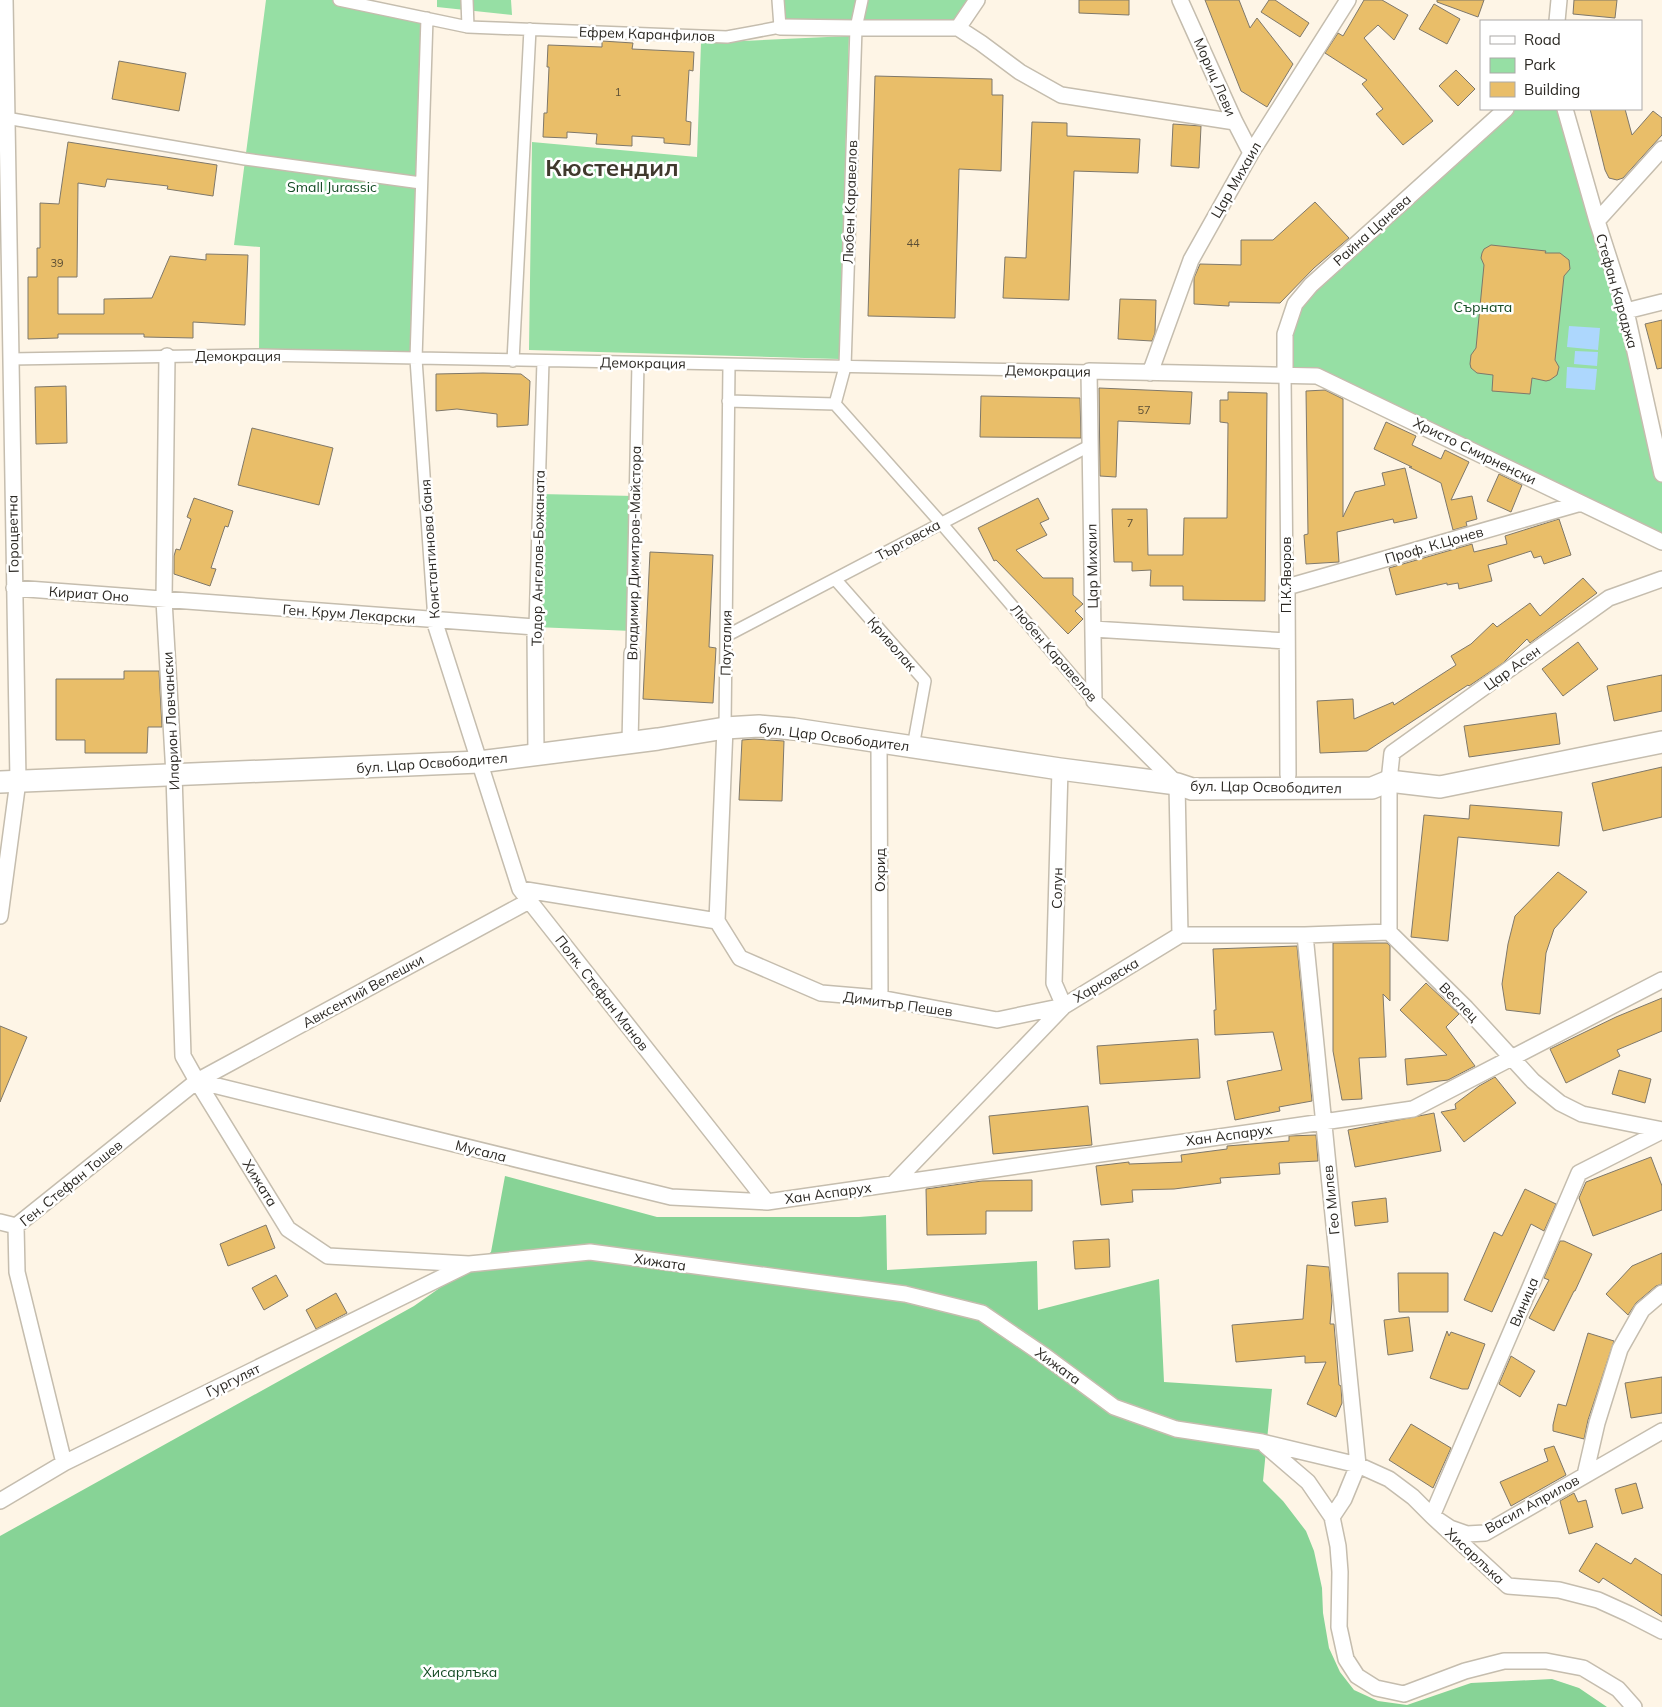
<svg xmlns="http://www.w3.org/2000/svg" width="1662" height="1707" font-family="Mulish,sans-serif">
<rect width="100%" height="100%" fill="#fef5e6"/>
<path fill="#96dfa4" d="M 266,0 L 339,0 L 427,18 L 416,359 L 259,355 L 260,247 L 234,245 Z
M 437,0 L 511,0 L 512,15 L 437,7 Z
M 778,0 L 977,0 L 958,28 L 780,27 Z
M 849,36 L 839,359 L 529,350 L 532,142 L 697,157 L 701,43 Z
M 1506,109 L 1565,109 L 1662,474 L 1662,542 L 1317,376 L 1285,375 L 1295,304 Z
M 539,494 L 635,496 L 632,631 L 535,627 Z"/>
<path fill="#87d396" d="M 505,1176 L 657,1217 L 859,1217 L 886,1215 L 887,1270 L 1037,1261 L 1038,1310 L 1159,1279 L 1164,1382 L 1272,1389 L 1263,1481 L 1283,1501 L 1306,1531 L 1314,1551 L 1322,1588 L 1323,1613 L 1329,1648 L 1340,1672 L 1354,1690 L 1378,1701 L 1407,1705 L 1471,1683 L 1552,1679 L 1579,1688 L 1607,1707 L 0,1707 L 0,1536 L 414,1306 L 491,1252 Z"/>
<path fill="#add7fd" d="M 1569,326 L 1600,328 L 1598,350 L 1567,347 Z
M 1575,351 L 1598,352 L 1597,366 L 1574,364 Z
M 1567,367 L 1597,369 L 1595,390 L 1566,388 Z"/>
<path fill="#e9be69" stroke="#7f786a" d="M 1079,0 L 1129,0 L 1129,15 L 1079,13 Z
M 1205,0 L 1239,0 L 1250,28 L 1257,18 L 1293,64 L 1267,107 L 1241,91 Z
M 1269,0 L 1275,0 L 1309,23 L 1300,37 L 1261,12 Z
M 1364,0 L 1382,0 L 1408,15 L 1394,40 L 1378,25 L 1364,38 L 1433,121 L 1403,145 L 1376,114 L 1383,109 L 1362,84 L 1367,80 L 1325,53 L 1338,33 L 1343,36 Z
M 1437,0 L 1484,0 L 1478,17 L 1437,2 Z
M 1574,0 L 1617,0 L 1615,18 L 1573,14 Z
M 1434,4 L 1460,19 L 1447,44 L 1419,29 Z
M 602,41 L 633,43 L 632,49 L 694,52 L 693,71 L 689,70 L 686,121 L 691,122 L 690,145 L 664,143 L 664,138 L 632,136 L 632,146 L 596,144 L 597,134 L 567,132 L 567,138 L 543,137 L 544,113 L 547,113 L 549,67 L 547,67 L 548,45 L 602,47 Z
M 119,61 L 186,73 L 179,111 L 112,99 Z
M 1456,70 L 1475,89 L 1458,106 L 1439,86 Z
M 875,76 L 992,79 L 992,95 L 1003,95 L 1001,171 L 959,169 L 955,318 L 868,316 Z
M 1590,109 L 1625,109 L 1632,135 L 1653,111 L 1662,118 L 1662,135 L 1623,178 L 1617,180 L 1609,178 L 1605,170 Z
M 1032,122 L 1067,123 L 1067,136 L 1140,139 L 1138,173 L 1074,171 L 1069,300 L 1003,298 L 1005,257 L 1026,258 Z
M 1173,124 L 1201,126 L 1199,168 L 1171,166 Z
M 68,142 L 217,165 L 213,196 L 167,189 L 168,186 L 107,179 L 105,187 L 78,183 L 77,277 L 58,277 L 58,314 L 104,314 L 104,299 L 152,298 L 170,256 L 206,260 L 206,254 L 248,255 L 245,325 L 193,322 L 193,338 L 144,337 L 144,334 L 58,334 L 58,338 L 28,339 L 28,277 L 37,277 L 37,248 L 40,248 L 40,203 L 59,204 Z
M 1315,202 L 1349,238 L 1314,268 L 1280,303 L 1229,302 L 1229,306 L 1194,304 L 1194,278 L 1200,264 L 1241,265 L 1241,240 L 1273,240 Z
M 1491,245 L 1546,251 L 1545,253 L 1560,253 L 1569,260 L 1570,269 L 1564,276 L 1555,360 L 1559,367 L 1557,375 L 1550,380 L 1546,381 L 1532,378 L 1530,394 L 1492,391 L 1493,375 L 1477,373 L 1471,368 L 1470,364 L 1471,355 L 1476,348 L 1484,265 L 1481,258 L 1482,253 L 1484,249 Z
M 1120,299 L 1156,300 L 1155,333 L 1152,341 L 1118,339 Z
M 1662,320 L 1662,368 L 1657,369 L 1645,324 Z
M 483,373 L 521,374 L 530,381 L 528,425 L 497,427 L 497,414 L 457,409 L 436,411 L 436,374 Z
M 66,386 L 67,443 L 36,444 L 35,387 Z
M 1099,388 L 1192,392 L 1190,424 L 1118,421 L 1116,477 L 1100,476 Z
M 1325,390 L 1343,399 L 1343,517 L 1355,492 L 1385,485 L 1382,473 L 1405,468 L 1417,518 L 1394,523 L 1393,519 L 1337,532 L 1339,562 L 1306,564 L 1304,535 L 1308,534 L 1306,391 Z
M 1228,392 L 1267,393 L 1265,601 L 1183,600 L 1183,586 L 1150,586 L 1151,570 L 1132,571 L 1132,562 L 1114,562 L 1112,509 L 1147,509 L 1148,555 L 1183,555 L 1184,518 L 1227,518 L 1228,423 L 1220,422 L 1220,400 L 1228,400 Z
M 981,396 L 1080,398 L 1081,438 L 980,437 Z
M 1386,422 L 1416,436 L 1412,445 L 1441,459 L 1445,450 L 1469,462 L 1451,500 L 1472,496 L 1477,519 L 1466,522 L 1467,526 L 1453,530 L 1441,483 L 1409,467 L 1412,467 L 1374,449 Z
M 252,428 L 333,448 L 319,505 L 238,485 Z
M 1499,474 L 1522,485 L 1511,512 L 1487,501 Z
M 194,498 L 233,511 L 228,527 L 225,526 L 211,568 L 216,569 L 210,586 L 174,574 L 174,556 L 176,549 L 180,550 L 191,519 L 187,517 Z
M 1038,498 L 1049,519 L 1040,523 L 1047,535 L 1016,550 L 1043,578 L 1073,578 L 1073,595 L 1083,604 L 1075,611 L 1083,619 L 1068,634 L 996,560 L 994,561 L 978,528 Z
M 1559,519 L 1571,555 L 1544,564 L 1541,556 L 1534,558 L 1531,551 L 1488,565 L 1492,581 L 1459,589 L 1458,583 L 1447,585 L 1447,583 L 1396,595 L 1389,568 L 1472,544 L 1474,552 L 1507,544 L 1505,536 Z
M 650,552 L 713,555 L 709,647 L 716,648 L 713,703 L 643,699 Z
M 1583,578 L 1597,593 L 1530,643 L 1527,639 L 1503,663 L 1469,686 L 1468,685 L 1367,751 L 1320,753 L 1317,701 L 1353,699 L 1354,719 L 1393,702 L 1394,705 L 1456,665 L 1451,656 L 1471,644 L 1493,623 L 1497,627 L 1530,603 L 1540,616 Z
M 1578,642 L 1598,669 L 1563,696 L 1542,669 Z
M 124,671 L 159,671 L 162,727 L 148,727 L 147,753 L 85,753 L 85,740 L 56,740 L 56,679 L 124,679 Z
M 1662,675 L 1662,711 L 1614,721 L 1607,686 Z
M 1556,713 L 1560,744 L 1469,757 L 1464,726 Z
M 754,739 L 784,741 L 782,801 L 739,800 L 742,740 Z
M 1662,767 L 1662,817 L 1603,831 L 1592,783 Z
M 1470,805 L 1562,812 L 1559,846 L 1458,837 L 1448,941 L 1411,937 L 1424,815 L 1469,819 Z
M 1558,872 L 1587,892 L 1554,929 L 1546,953 L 1540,1014 L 1506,1010 L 1502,984 L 1508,944 L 1515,916 Z
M 1333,943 L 1387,943 L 1390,946 L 1390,1001 L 1383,994 L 1386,1057 L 1359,1058 L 1362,1099 L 1342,1100 L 1333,1051 Z
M 1297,946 L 1312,1101 L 1279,1107 L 1280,1111 L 1235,1120 L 1227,1081 L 1282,1070 L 1273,1032 L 1215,1035 L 1214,1010 L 1216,1010 L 1213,949 Z
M 1426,983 L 1459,1014 L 1446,1027 L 1475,1066 L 1448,1080 L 1407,1085 L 1405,1059 L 1447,1055 L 1400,1010 Z
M 1662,998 L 1662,1031 L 1617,1050 L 1620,1056 L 1566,1083 L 1550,1049 L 1616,1017 Z
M 0,1026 L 27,1037 L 0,1102 Z
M 1198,1039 L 1200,1078 L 1100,1084 L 1097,1046 Z
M 1619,1070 L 1651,1079 L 1645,1103 L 1612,1094 Z
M 1495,1077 L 1516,1103 L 1464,1142 L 1441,1112 L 1456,1109 L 1455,1104 L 1479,1086 Z
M 1088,1106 L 1092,1145 L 993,1154 L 989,1116 Z
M 1434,1113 L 1441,1151 L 1355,1167 L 1348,1130 Z
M 1316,1135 L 1318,1161 L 1279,1163 L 1280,1174 L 1220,1178 L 1221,1183 L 1174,1189 L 1132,1190 L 1133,1202 L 1101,1205 L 1096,1166 L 1129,1162 L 1129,1164 L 1182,1162 L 1181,1155 L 1227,1149 L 1227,1146 L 1289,1141 L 1289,1136 Z
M 1651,1157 L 1662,1186 L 1662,1210 L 1593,1236 L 1579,1198 L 1586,1182 Z
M 1032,1180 L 1032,1211 L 986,1211 L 986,1234 L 927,1235 L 926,1189 L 982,1181 Z
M 1525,1189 L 1556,1204 L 1544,1231 L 1531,1224 L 1492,1312 L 1464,1300 L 1494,1232 L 1502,1236 Z
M 1386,1198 L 1388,1222 L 1355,1226 L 1352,1202 Z
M 266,1225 L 275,1248 L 228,1266 L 220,1244 Z
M 1109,1239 L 1110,1267 L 1075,1269 L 1073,1241 Z
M 1560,1241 L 1564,1241 L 1592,1254 L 1575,1291 L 1574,1291 L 1554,1331 L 1529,1318 L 1549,1280 L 1544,1278 Z
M 1662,1253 L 1662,1284 L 1656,1286 L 1636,1303 L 1628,1315 L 1606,1294 L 1632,1266 Z
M 1307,1265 L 1329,1267 L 1332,1301 L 1330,1324 L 1334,1324 L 1339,1385 L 1341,1386 L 1342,1403 L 1336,1417 L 1307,1404 L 1326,1362 L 1305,1363 L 1305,1356 L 1236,1362 L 1232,1325 L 1303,1319 Z
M 1398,1273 L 1448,1273 L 1448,1312 L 1399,1312 Z
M 276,1275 L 288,1296 L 264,1310 L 252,1288 Z
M 336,1293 L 347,1313 L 316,1329 L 306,1310 Z
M 1409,1317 L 1413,1351 L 1388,1355 L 1384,1320 Z
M 1447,1331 L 1449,1336 L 1451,1332 L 1485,1344 L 1468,1389 L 1462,1389 L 1430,1378 Z
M 1588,1333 L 1614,1341 L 1588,1420 L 1584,1439 L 1553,1431 L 1553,1425 L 1558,1404 L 1566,1406 Z
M 1511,1356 L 1535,1371 L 1520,1397 L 1499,1384 Z
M 1662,1377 L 1662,1413 L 1631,1418 L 1625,1383 Z
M 1411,1424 L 1451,1448 L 1433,1488 L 1389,1460 Z
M 1554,1446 L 1566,1475 L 1511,1506 L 1500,1482 L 1548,1461 L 1544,1449 Z
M 1636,1483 L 1643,1508 L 1622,1514 L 1615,1489 Z
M 1574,1493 L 1578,1502 L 1586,1500 L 1593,1527 L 1569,1534 L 1560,1501 Z
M 1596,1543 L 1631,1564 L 1635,1558 L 1662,1575 L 1662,1616 L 1603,1578 L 1599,1583 L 1579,1571 Z"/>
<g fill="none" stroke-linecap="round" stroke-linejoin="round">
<g stroke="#c5bdae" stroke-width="14">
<path id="pedestrian" d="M 339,0 L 468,27 L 727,37 L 780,27 L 778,0
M 467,0 L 468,27
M 427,18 L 416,359 L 434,620
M 6,118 L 245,159 L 421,183
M 10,359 L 259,355 L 1089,371
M 513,361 L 530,29
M 1285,375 L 1287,587
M 728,401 L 835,404 L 941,523 L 1094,701
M 835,404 L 845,367 L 856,28 L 862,0
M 835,579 L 925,681 L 913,747
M 535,627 L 543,361
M 726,636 L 1091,445
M 632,653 L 638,363
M 725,728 L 729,365"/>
</g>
<g stroke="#c5bdae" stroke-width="18">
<path id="minor" d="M 1180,0 L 1235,122 L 1251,153
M 1557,21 L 1559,0
M 780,27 L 856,28 L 958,28
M 958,28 L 981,43 L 1020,72 L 1061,95 L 1235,122
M 958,28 L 977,0
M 1565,109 L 1597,221 L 1626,311 L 1662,474
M 1597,221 L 1662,149
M 1626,311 L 1662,302
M 167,356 L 164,600 L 174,775 L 183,1056 L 197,1081 L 288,1229 L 328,1256 L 469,1264 L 590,1252 L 905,1294 L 982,1313 L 1045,1356 L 1114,1407 L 1176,1429 L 1262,1442 L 1358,1465 L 1389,1479 L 1413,1497 L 1432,1516 L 1450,1528 L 1467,1534 L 1485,1533 L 1662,1431
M 1150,373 L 1191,260 L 1251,153 L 1348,0
M 1285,375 L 1285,334 L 1295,304 L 1311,285 L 1506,109
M 1662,579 L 1609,598 L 1392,753 L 1389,781 L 1389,932 L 1466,1008 L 1533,1081 L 1560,1103 L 1582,1114 L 1662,1130
M 14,588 L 535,627 L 536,755
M 434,620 L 520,889 L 767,1202
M 1093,629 L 1287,641
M 879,742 L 880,998
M 630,743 L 632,653
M 1288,775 L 1287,587 L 1581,503
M 520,889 L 717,921 L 740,958 L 821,993 L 880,998 L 997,1020 L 1064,1006 L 1054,983 L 1060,769
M 0,916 L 18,781 L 5,0
M 717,921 L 725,728
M 1180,935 L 1177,784 L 1094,701 L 1089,371 L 1317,376 L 1662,542
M 1305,935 L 1358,1465 L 1344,1499 L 1332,1517
M 197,1081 L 671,1197 L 767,1202 L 1413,1109 L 1662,980
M 1662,1131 L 1579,1173 L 1432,1516 L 1508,1586 L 1559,1590 L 1598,1600 L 1629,1614 L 1662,1631
M 894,1183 L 1064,1006 L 1180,935 L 1305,935 L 1389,932
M 0,1222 L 16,1226
M 1265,1445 L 1308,1482 L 1332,1517 L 1338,1546 L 1340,1572 L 1339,1627 L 1346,1659 L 1357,1676 L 1376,1688 L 1404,1694 L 1465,1671 L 1504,1661 L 1546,1661 L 1583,1668 L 1618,1689 L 1634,1707
M 64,1463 L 17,1272 L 16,1226 L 197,1081 L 529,901
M 1585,1475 L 1597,1423 L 1620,1349 L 1642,1310 L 1662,1293
M 0,1501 L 64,1463 L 467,1265"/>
</g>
<g stroke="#c5bdae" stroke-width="24">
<path id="secondary" d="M 0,782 L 479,762 L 658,739 L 725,728 L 759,726 L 794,729 L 1060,769 L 1177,784 L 1192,789 L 1372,788 L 1389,781 L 1440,787 L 1662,742"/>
</g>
<use href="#pedestrian" stroke="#fff" stroke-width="11"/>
<use href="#minor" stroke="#fff" stroke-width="15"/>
<use href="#secondary" stroke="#fff" stroke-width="21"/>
</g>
<g text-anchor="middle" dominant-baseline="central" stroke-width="5" stroke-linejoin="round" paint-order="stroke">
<g font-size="11" fill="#5b4e35">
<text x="618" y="92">1</text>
<text x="913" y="243">44</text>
<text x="57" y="263">39</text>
<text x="1144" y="410">57</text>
<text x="1130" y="523">7</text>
</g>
<g font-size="14" fill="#2c2924" stroke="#fff">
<text transform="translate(647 34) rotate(2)">Ефрем Каранфилов</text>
<text transform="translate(1215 77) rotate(66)">Мориц Леви</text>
<text transform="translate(1236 180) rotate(-60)">Цар Михаил</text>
<text transform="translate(850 202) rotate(-88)">Любен Kаравелов</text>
<text transform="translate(1372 230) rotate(-42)">Райна Цанева</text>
<text transform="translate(1617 291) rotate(74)">Стефан Караджа</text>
<text x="238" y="356">Демокрация</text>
<text transform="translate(643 363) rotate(1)">Демокрация</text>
<text transform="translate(1048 371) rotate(1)">Демокрация</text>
<text transform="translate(1475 451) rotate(26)">Христо Смирненски</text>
<text transform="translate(13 534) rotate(-91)">Гороцветна</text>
<text transform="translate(908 540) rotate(-28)">Търговска</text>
<text transform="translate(1434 545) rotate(-16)">Проф. К.Цонев</text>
<text transform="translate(430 549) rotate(-94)">Константинова баня</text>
<text transform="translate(634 553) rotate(-89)">Владимир Димитров-Майстора</text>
<text transform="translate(538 558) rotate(-89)">Тодор Ангелов-Божаната</text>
<text transform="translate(1092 566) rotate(-91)">Цар Михаил</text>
<text transform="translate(1286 575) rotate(-90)">П.К.Яворов</text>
<text transform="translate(89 594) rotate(4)">Кириат Оно</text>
<text transform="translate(349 614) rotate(4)">Ген. Крум Лекарски</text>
<text transform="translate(726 643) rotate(-89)">Пауталия</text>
<text transform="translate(892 644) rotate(49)">Криволак</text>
<text transform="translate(1054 653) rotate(49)">Любен Kаравелов</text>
<text transform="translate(1512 668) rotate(-36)">Цар Асен</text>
<text transform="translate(171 721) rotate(-93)">Иларион Ловчански</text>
<text transform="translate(834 737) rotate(7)">бул. Цар Освободител</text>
<text transform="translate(432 763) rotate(-4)">бул. Цар Освободител</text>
<text transform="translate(1266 787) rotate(1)">бул. Цар Освободител</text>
<text transform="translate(880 870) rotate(-90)">Охрид</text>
<text transform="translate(1057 888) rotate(-89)">Солун</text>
<text transform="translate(1106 980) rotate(-31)">Харковска</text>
<text transform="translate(363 991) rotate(-29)">Авксентий Велешки</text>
<text transform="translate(602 993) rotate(52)">Полк. Стефан Манов</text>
<text transform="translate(1459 1002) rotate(45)">Веслец</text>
<text transform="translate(898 1004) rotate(8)">Димитър Пешев</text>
<text transform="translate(1229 1135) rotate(-8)">Хан Аспарух</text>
<text transform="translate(481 1151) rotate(14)">Мусала</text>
<text transform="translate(71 1183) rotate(-39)">Ген. Стефан Тошев</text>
<text transform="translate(260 1183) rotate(58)">Хижата</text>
<text transform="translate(828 1193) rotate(-8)">Хан Аспарух</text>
<text transform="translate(1331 1200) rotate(-96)">Гео Милев</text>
<text transform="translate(660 1262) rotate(8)">Хижата</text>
<text transform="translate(1524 1302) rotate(-67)">Виница</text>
<text transform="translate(1058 1366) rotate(36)">Хижата</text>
<text transform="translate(233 1380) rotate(-26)">Гургулят</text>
<text transform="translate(1532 1504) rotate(-29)">Васил Априлов</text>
<text transform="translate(1475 1556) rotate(43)">Хисарлъка</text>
</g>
<g font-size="14" fill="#144b24" stroke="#fff">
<text x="332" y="187">Small Jurassic</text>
<text x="1483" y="307">Сърната</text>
<text x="460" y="1672">Хисарлъка</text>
</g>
<g font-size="24" font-weight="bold" fill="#40392d" stroke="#fff">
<text x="612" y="167">Кюстендил</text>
</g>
</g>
<rect x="1480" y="20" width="162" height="90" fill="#ffffff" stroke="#aba9a7"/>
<rect x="1490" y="36" width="25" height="8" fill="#ffffff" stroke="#aba9a7"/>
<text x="1524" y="45" font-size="15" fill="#2c2924">Road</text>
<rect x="1490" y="58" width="25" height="15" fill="#96dfa4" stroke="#aba9a7"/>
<text x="1524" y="70" font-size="15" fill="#2c2924">Park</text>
<rect x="1490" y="82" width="25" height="15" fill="#e9be69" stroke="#aba9a7"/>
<text x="1524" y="95" font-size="15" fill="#2c2924">Building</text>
</svg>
